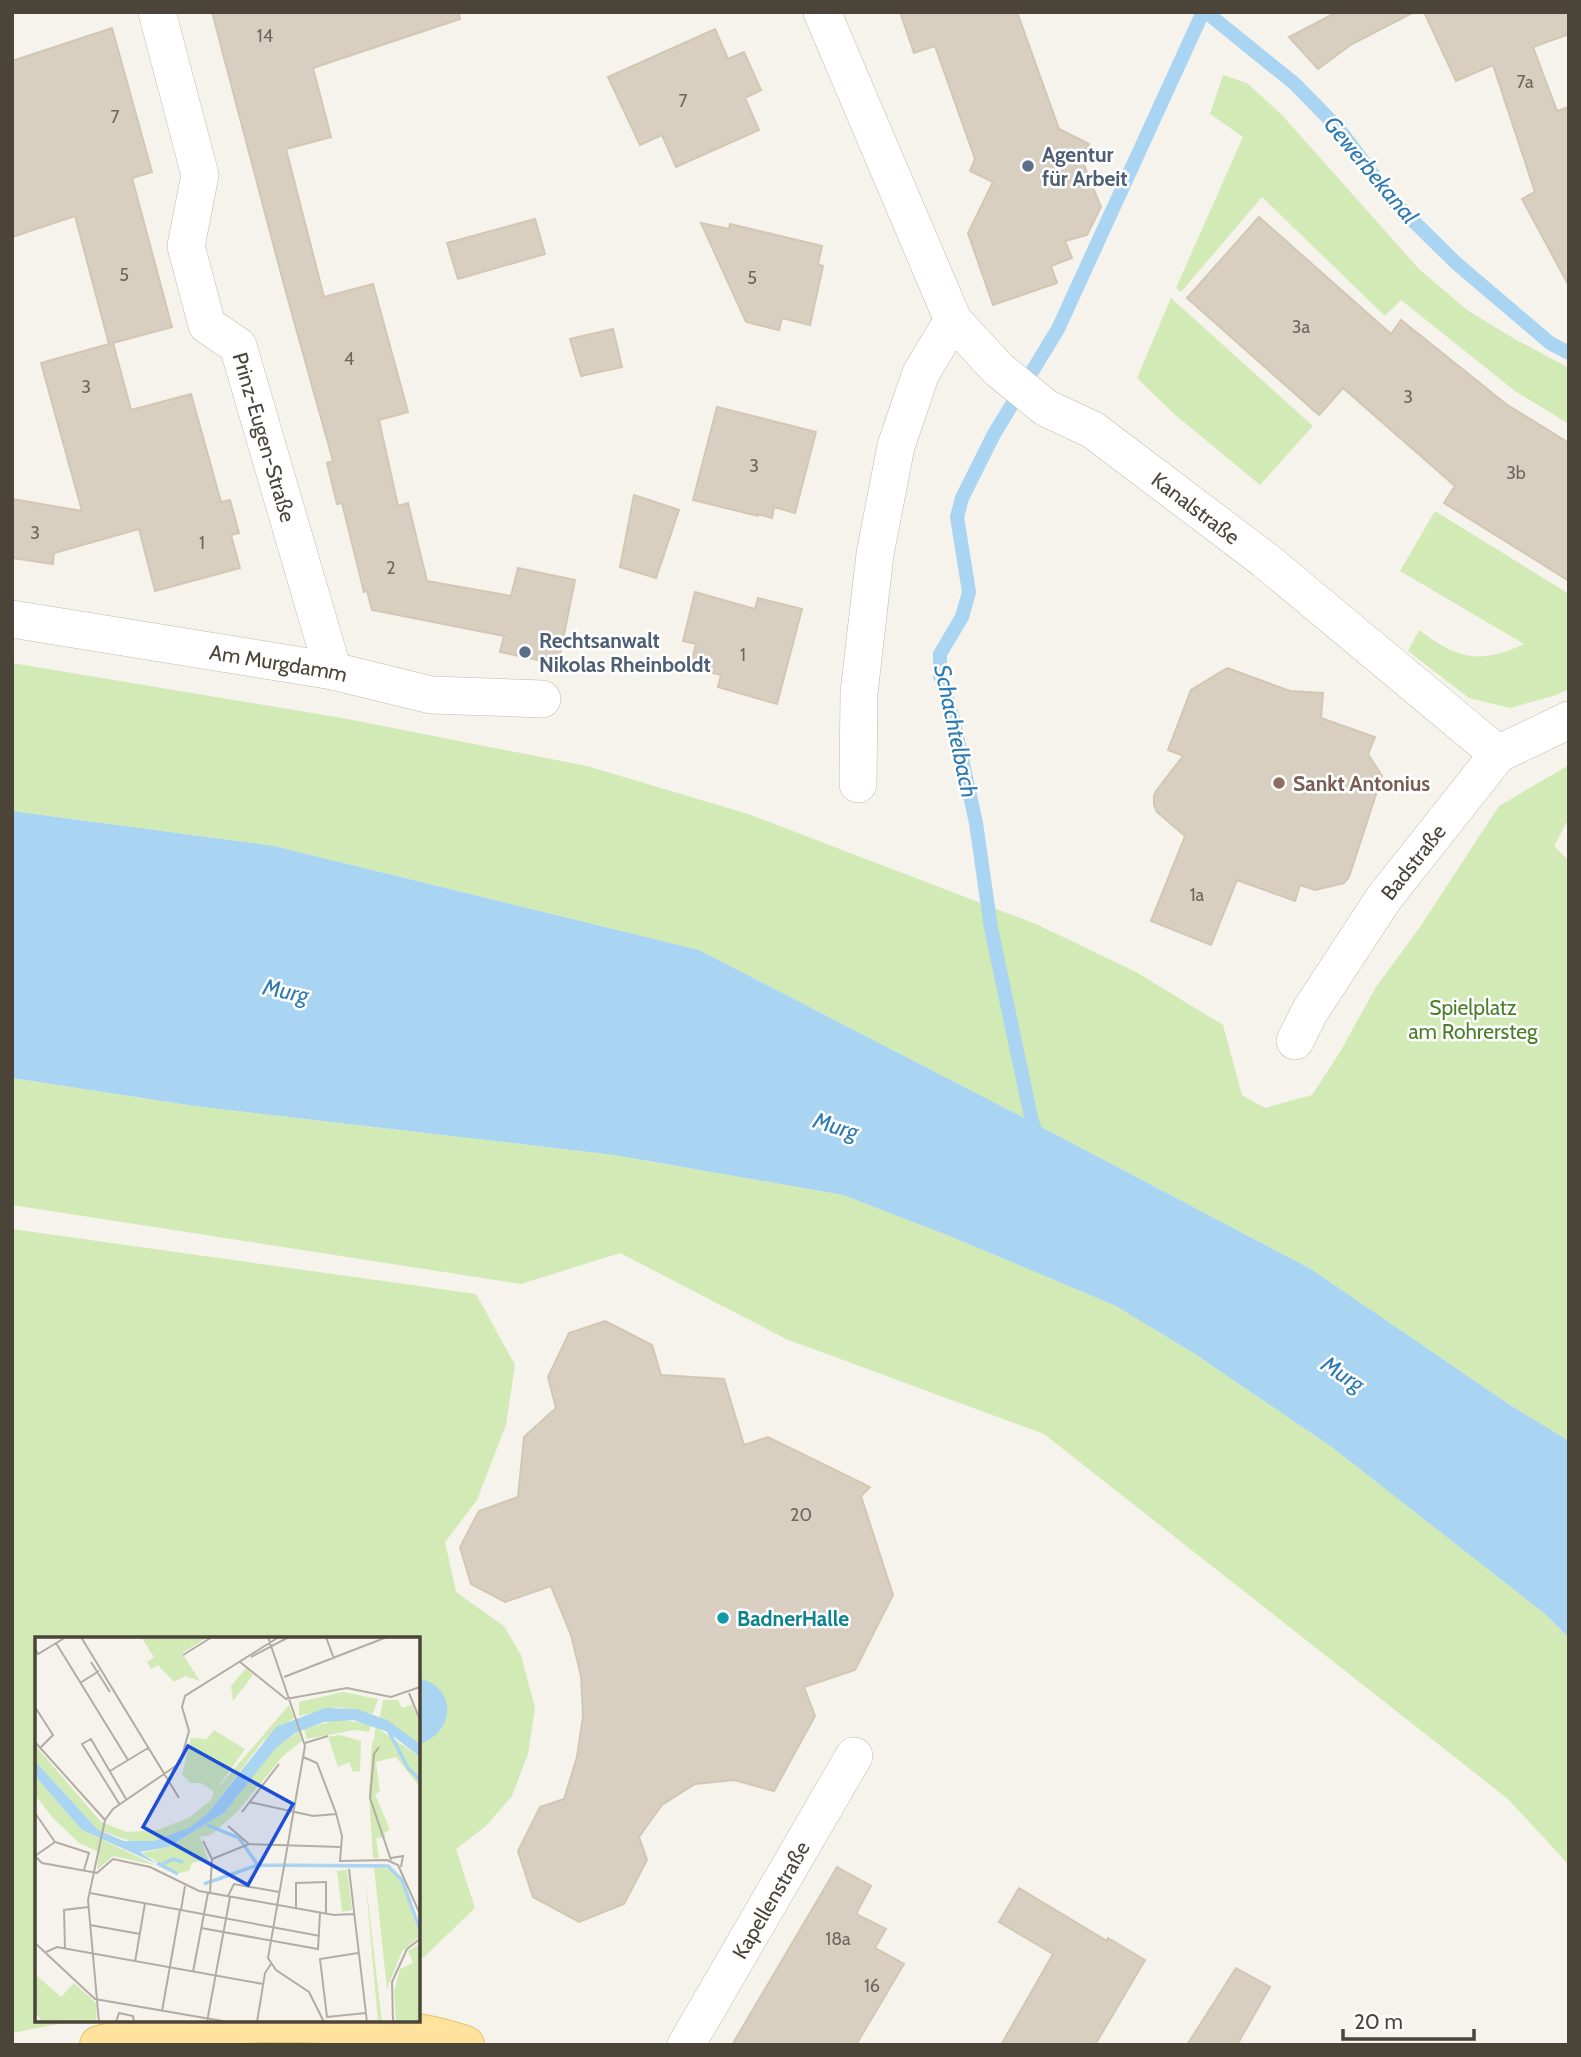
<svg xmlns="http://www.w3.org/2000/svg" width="1581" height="2057" font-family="Cabin,sans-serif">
<rect width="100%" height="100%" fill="#f6f3ec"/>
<path fill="#d2eab5" d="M 1223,75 L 1247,83 L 1281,114 L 1419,269 L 1467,310 L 1513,338 L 1569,368 L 1569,424 L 1515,391 L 1401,300 L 1385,316 L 1262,197 L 1181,292 L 1176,288 L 1243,137 L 1210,114 Z
M 1171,298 L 1313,426 L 1260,485 L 1173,413 L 1137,378 Z
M 1435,511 L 1569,594 L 1569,689 L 1553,696 L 1510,708 L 1469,698 L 1408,651 L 1419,630 C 1458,659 1479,665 1524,644 L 1400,571 Z
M 12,663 L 342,718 L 587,766 L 748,814 L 1036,924 L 1136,972 L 1223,1025 L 1242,1095 L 1265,1108 L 1312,1095 L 1340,1052 L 1376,987 L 1420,927 L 1499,806 L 1569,765 L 1569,818 L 1554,846 L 1569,861 L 1569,1441 L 1510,1405 L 1311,1269 L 1032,1122 L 699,950 L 274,846 L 12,811 Z
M 12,1078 L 195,1106 L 614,1155 L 843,1195 L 952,1237 L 1116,1306 L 1195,1354 L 1333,1448 L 1545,1614 L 1569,1638 L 1569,1865 L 1508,1799 L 1044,1434 L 786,1339 L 620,1253 L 521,1284 L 12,1205 Z
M 12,1229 L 476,1294 L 515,1365 L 506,1425 L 477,1500 L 445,1542 L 456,1592 L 504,1626 L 521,1655 L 535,1708 L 528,1754 L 512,1796 L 486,1826 L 456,1849 L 475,1908 L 424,1957 L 418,1957 L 418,1639 L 37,1639 L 37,2020 L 79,2020 L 12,2033 Z"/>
<path fill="#a9d4f2" d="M 12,811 L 274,846 L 699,950 L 1032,1122 L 1311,1269 L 1510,1405 L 1569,1441 L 1569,1638 L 1545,1614 L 1333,1448 L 1195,1354 L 1116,1306 L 952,1237 L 843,1195 L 614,1155 L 195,1106 L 12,1078 Z
M 418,1678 C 458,1687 456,1732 418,1745 Z"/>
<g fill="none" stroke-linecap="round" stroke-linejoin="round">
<path stroke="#a9d4f2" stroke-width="14" d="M 1206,12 L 1295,84 L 1339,129 L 1393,201 L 1456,263 L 1550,343 L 1569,353
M 1039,1138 L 1032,1122 L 991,928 L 976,823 L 953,718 L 940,676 L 940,654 L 962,617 L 969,592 L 957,517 L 962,498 L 994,434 L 1058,329 L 1203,12"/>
</g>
<path fill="#d8cfc1" stroke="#d3c7b4" stroke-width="2" d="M 212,12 L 459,12 L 460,19 L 313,68 L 331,137 L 286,149 L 324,297 L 373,284 L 408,412 L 379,420 L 398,506 L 408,503 L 427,581 L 511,596 L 518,568 L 575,580 L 558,664 L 500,652 L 504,636 L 372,610 L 367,591 L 364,592 L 342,503 L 337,504 L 327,463 L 333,461 L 284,285 Z
M 900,12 L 1017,12 L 1059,129 L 1089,144 L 1082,160 L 1101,207 L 1087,235 L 1065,241 L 1072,258 L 1051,266 L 1057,283 L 993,305 L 968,233 L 993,182 L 970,171 L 975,159 L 935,46 L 914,53 Z
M 1337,12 L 1414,12 L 1352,44 L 1318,69 L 1289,37 Z
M 1424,12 L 1569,12 L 1569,34 L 1533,47 L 1557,111 L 1569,107 L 1569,286 L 1522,199 L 1535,192 L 1493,65 L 1456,81 Z
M 112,28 L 152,172 L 132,178 L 172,327 L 113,343 L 131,410 L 191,394 L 221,502 L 230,500 L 239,533 L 231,535 L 240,568 L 155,591 L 139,529 L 54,553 L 53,564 L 12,558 L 12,499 L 82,511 L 41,363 L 109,344 L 75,216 L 12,237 L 12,61 Z
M 715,29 L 728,59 L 744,52 L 761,90 L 745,98 L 759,130 L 676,167 L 662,135 L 640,145 L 608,77 Z
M 1259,217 L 1391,334 L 1401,320 L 1506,404 L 1569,443 L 1569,581 L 1444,503 L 1455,486 L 1343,388 L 1319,415 L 1187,298 Z
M 535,219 L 545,254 L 458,279 L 447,243 Z
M 701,223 L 729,229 L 730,224 L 822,246 L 818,264 L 823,266 L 810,325 L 782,318 L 779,330 L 746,322 Z
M 613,329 L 622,367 L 581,376 L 570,339 Z
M 717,407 L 816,432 L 795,513 L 774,507 L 772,518 L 758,514 L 758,516 L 693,500 Z
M 634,495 L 679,510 L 656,578 L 620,567 Z
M 695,592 L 755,609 L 758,598 L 802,609 L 777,704 L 718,687 L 721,675 L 690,667 L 696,644 L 683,641 Z
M 1227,668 L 1290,691 L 1323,693 L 1321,718 L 1375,737 L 1368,754 L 1382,776 L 1349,877 L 1344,883 L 1315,890 L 1300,885 L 1295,901 L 1237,880 L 1211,945 L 1151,921 L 1185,836 L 1157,812 L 1154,805 L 1154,796 L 1156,791 L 1183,756 L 1168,750 L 1191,690 Z
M 605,1321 L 652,1345 L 661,1375 L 724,1379 L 744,1445 L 768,1437 L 870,1487 L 861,1496 L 893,1595 L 855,1670 L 804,1687 L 815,1716 L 774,1791 L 734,1780 L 695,1784 L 662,1805 L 639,1837 L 647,1860 L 624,1904 L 579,1922 L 533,1897 L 518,1851 L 540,1807 L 564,1799 L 577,1757 L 583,1716 L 581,1676 L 571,1635 L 551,1586 L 505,1602 L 471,1584 L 460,1547 L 479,1511 L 518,1497 L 524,1437 L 556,1408 L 548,1377 L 569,1333 Z
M 837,1867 L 871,1886 L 856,1914 L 886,1929 L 875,1948 L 904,1964 L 856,2045 L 732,2045 Z
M 1019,1888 L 1107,1941 L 1108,1938 L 1145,1960 L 1095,2045 L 1001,2045 L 1053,1954 L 999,1922 Z
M 1236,1968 L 1270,1987 L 1237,2045 L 1187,2045 Z"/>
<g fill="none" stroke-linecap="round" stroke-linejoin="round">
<g stroke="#c2bbae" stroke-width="38">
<g id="street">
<path id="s1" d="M 157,12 L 200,175 L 186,246 L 207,325 L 238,346 L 333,671"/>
<path id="s2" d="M 822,12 L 953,320 L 998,369 L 1046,408 L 1093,430 L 1265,560 L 1498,754"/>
<path id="s3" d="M 12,619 L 333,671 L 431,695 L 542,699"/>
<path d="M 858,784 L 859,693 L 875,554 L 896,446 L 921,373 L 953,320"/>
<path id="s4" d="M 1295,1041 L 1310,1011 L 1384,898 L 1498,754 L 1569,720"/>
<path id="s5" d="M 686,2045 L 854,1756"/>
</g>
</g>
<g stroke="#e6c16a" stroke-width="40">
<path id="primary" d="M 99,2045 C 182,2023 269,2019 355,2026 C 392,2028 430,2033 465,2045"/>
</g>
<use href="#street" stroke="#fff" stroke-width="37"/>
<use href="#primary" stroke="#ffe39c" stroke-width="38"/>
</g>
<g fill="#5c6f8a" stroke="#fff" stroke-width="2.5">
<circle cx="1028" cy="166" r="7"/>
<circle cx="525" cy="652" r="7"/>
</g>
<circle fill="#8d6e63" stroke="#fff" stroke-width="2.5" cx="1279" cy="783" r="7"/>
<circle fill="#0f9aa8" stroke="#fff" stroke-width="2.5" cx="723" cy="1618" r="7"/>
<g text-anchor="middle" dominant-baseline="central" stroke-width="5" stroke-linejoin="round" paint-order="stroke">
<g font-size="18" fill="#6e675b">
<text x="265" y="36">14</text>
<text x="1525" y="82">7a</text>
<text x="683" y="101">7</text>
<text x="115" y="117">7</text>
<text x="124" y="275">5</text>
<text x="752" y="278">5</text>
<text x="1301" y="327">3a</text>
<text x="349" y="359">4</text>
<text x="86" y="387">3</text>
<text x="1408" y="397">3</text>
<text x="754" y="466">3</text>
<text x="1516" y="473">3b</text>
<text x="35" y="533">3</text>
<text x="202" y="543">1</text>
<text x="391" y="568">2</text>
<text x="743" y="655">1</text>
<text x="1197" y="895">1a</text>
<text x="801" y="1515">20</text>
<text x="838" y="1939">18a</text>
<text x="872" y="1986">16</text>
</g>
<g font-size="21" font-weight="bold" fill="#4e5e75" stroke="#fff" text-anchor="start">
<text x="1042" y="154">Agentur<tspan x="1042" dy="24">für Arbeit</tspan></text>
<text x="539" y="640">Rechtsanwalt<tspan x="539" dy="24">Nikolas Rheinboldt</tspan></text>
</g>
<g font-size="21" fill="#4b4439" stroke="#fff">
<text stroke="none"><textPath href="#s1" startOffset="455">Prinz-Eugen-Straße</textPath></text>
<text stroke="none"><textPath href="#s2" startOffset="644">Kanalstraße</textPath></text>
<text stroke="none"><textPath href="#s3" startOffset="270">Am Murgdamm</textPath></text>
<text stroke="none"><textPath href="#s4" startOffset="215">Badstraße</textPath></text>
<text stroke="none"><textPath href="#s5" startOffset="168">Kapellenstraße</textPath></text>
</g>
<g font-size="21" font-weight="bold" fill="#785e54" stroke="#fff" text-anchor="start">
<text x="1293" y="783">Sankt Antonius</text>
</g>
<g font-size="21" fill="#4a7f2a" stroke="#fff">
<text x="1473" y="1007">Spielplatz<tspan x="1473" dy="24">am Rohrersteg</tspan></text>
</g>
<g font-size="21" font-weight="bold" fill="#0d838f" stroke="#fff" text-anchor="start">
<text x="737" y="1618">BadnerHalle</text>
</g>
<g font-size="23" font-style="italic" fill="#2e7ab2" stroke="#fff">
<text transform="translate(1371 170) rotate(50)">Gewerbekanal</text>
<text transform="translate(956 731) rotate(78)">Schachtelbach</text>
<text transform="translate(286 991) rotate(12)">Murg</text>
<text transform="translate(836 1126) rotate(17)">Murg</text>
<text transform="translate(1343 1374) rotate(33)">Murg</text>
</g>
</g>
<g transform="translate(35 1637)">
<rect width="385" height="385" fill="#f6f3ec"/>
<path d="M 106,0 L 173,0 L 147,16 L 165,44 L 150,39 L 139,45 L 123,28 L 116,32 L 112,25 L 119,20 ZM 211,31 L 218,38 L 198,64 L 196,49 ZM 308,55 L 343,62 L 338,77 L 303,70 L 264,79 L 264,65 ZM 348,63 L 363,63 L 367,71 L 377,68 L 385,86 L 385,107 L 345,80 ZM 254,68 L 259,81 L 228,104 L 173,176 L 155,190 L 119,204 L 95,204 L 63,193 L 0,124 L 0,108 L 66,185 L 92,195 L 123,193 L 155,180 L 176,163 L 179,155 L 166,146 L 155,146 L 147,137 L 156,101 L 172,102 L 179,93 L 210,112 L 181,153 ZM 305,82 L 336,88 L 334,95 L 319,93 L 272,102 L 269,92 ZM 341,90 L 385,120 L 385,150 L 361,120 L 341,125 L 345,155 L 340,157 L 355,193 L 349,196 L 351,200 L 341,201 L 344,221 L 338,221 L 334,158 L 337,106 L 340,99 L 346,106 L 339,97 ZM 264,94 L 267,104 L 248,119 L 202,175 L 176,198 L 165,200 L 174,226 L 170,223 L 157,226 L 154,234 L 143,236 L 106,216 L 133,210 L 189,176 L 238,113 ZM 305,98 L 326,104 L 325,134 L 318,135 L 314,125 L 303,130 L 293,100 ZM 0,139 L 47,193 L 120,228 L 78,219 L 62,233 L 64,215 L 44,206 L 18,181 L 0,158 ZM 339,230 L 357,232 L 365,241 L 385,299 L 367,314 L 352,352 ZM 312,233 L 317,273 L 307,275 L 302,234 ZM 330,237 L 342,342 L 347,385 L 343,385 ZM 385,307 L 385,385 L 361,385 L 359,354 L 365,332 L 378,326 L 373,314 ZM 0,337 L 26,360 L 39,346 L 62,367 L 61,385 L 8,385 L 0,376 Z" fill="#d2eab5"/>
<path d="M 290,71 L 322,72 L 352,83 L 385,107 L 385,120 L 353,95 L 318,83 L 289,85 L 260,96 L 239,113 L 189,176 L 133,210 L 105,215 L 122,227 L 47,193 L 0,139 L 0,124 L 63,193 L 89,204 L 119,204 L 155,190 L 173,176 L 241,90 Z" fill="#a9d4f2"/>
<path fill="none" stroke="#a9d4f2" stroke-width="3.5" d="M 352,91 L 373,131 L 385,143M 172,188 L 204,201 L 222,227M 122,226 L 143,237M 128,227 L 138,222 L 148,225M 169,247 L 223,228 L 353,229 L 367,243 L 385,293"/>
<path fill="none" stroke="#b2ada4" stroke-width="2" d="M 46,0 L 144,161M 233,0 L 270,109 L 233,321 L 241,333 L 274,355 L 289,385M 291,0 L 299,22M 21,6 L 93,123M 0,12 L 3,17 L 31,0M 148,18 L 177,0M 216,20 L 254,0M 56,25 L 75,55M 205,25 L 251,62 L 312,51 L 356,60 L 385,50M 249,40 L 352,0M 45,46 L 64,34M 374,56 L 385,83M 0,70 L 18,98 L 5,111M 0,105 L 70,183M 270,106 L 293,99M 344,110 L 339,117 L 335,161 L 356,223M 268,120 L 282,126 L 301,176 L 307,199 L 305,224 L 352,223 L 363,228 L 385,277M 75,134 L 113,111M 214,165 L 278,179 L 301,177M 85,168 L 47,107 L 56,102 L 91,162M 207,175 L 244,127M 0,176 L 20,205 L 54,216 L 49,233M 193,189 L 214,207M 168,204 L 177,222 L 175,256M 0,219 L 7,226 L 62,236 L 78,222 L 115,230 L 164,254 L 299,278 L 319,277M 0,219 L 20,205M 356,221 L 368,219 L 366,230M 177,222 L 214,207 L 305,210M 314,232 L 332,385M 55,256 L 285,299M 193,259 L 199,247 L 244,255M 261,271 L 261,246 L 291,245 L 291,277M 146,273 L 150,249M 55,288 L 105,297M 166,291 L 283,312 L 285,276M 0,306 L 60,362 L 193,385M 30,312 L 29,273 L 53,270M 11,315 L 22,310 L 228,347M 323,316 L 285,322 L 292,380 L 331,376M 100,325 L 110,266M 158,335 L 173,256M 127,374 L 145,273M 64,385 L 53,263 L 70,183 L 78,172 L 145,126 L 154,94 L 147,70 L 150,59 L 244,0M 81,385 L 84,376 L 98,379 L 99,385M 172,385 L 195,260M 222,385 L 230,336 L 236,327M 358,385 L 357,345 L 372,312 L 385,302"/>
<path fill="#1d4ed8" fill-opacity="0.15" stroke="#1d4ed8" stroke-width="3.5" d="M 153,109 L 258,167 L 213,248 L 108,190 Z"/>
<rect width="385" height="385" fill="none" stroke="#4b4439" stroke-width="3.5"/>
</g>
<rect width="1581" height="2057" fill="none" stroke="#4b4439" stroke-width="28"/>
<path d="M1343 2029v10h131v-10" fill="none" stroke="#4b4439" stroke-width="3.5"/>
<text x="1354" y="2029" font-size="21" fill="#4b4439" stroke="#ffffff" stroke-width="5" paint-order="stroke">20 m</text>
</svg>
